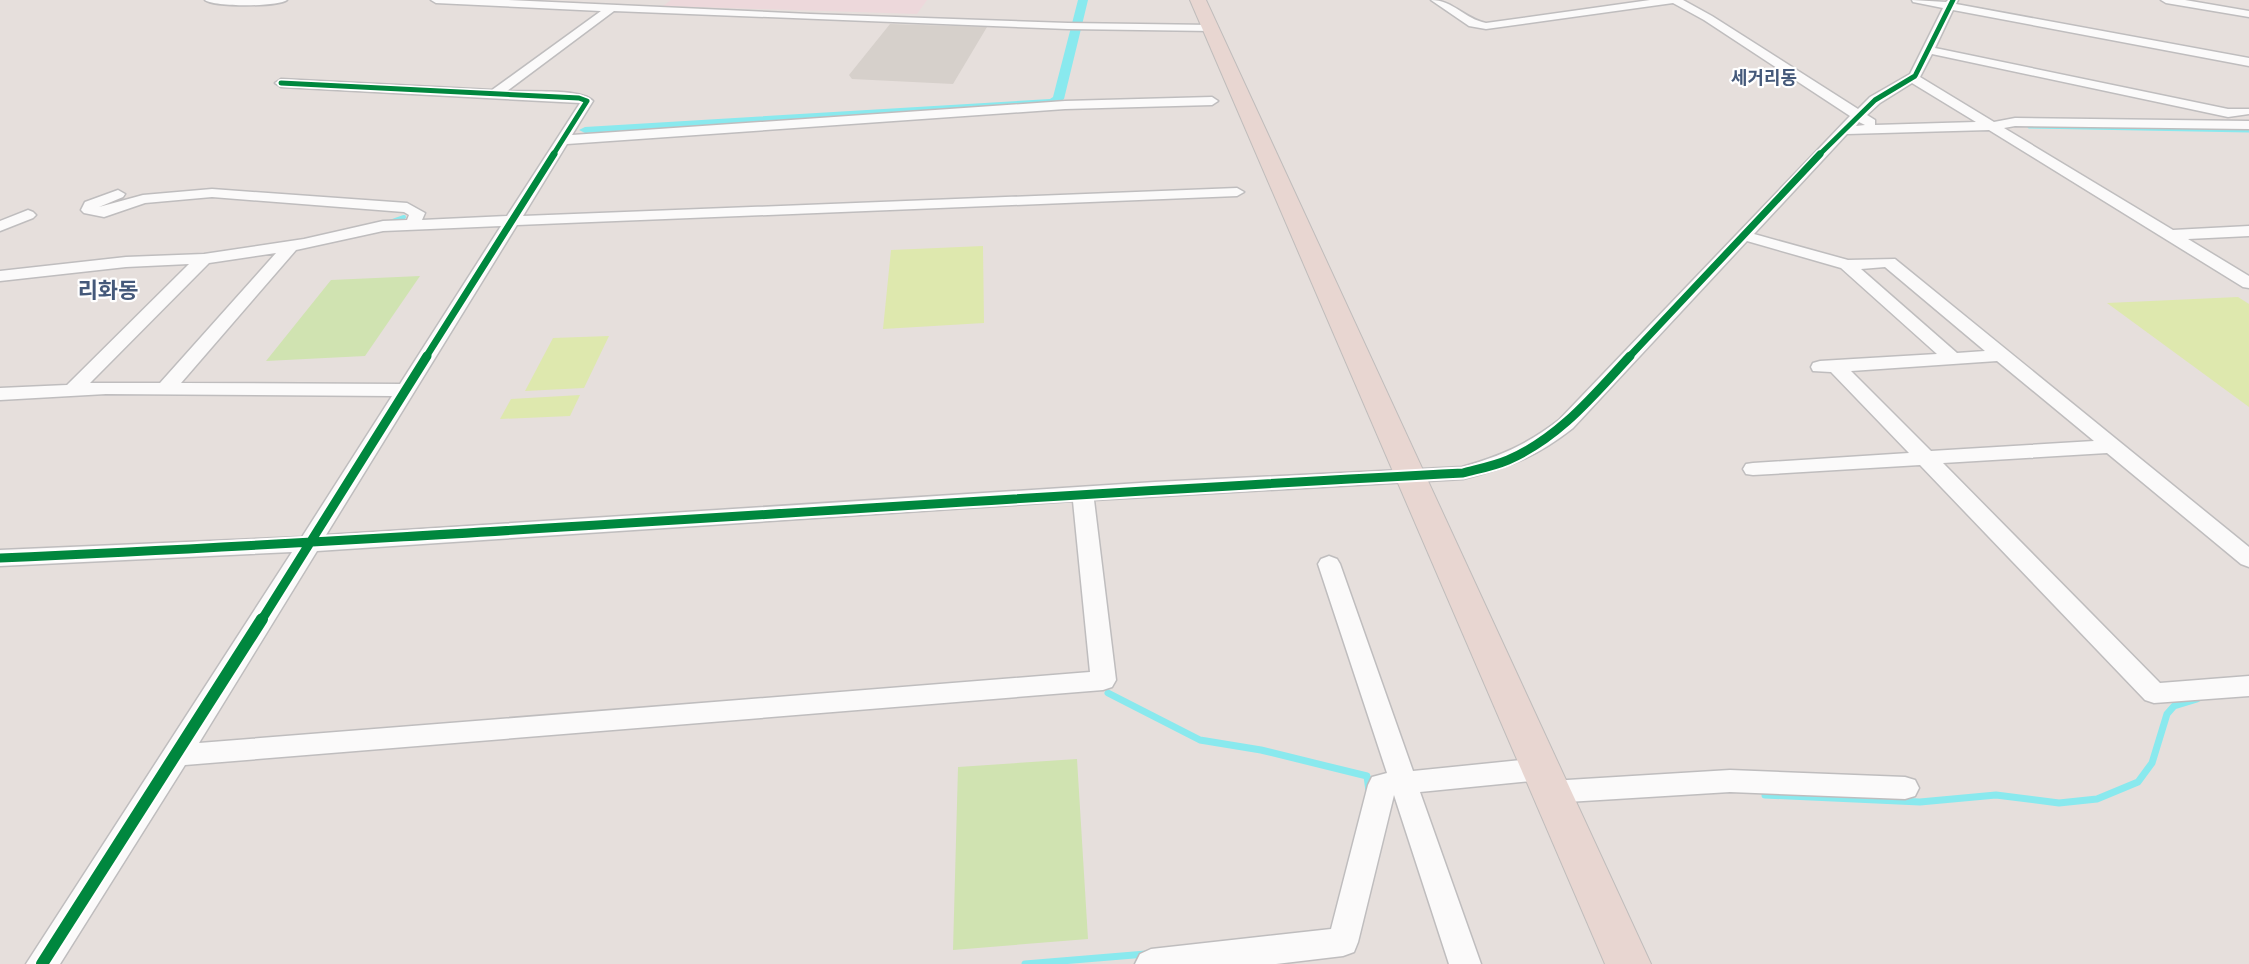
<svg xmlns="http://www.w3.org/2000/svg" width="2249" height="964" font-family="Roboto,'Noto Sans KR',sans-serif">
<rect width="100%" height="100%" fill="#e6dfdc"/>
<path fill="#edd8db" d="M 671,0 L 927,0 L 917,14 L 663,6 Z"/>
<path fill="#d0e3b1" d="M 420,276 L 365,356 L 266,361 L 331,280 Z
M 1077,759 L 1088,939 L 953,950 L 958,767 Z"/>
<path fill="#dee8ae" d="M 983,246 L 984,323 L 883,329 L 891,250 Z
M 2238,297 L 2249,304 L 2249,407 L 2107,303 Z
M 609,336 L 584,388 L 525,391 L 553,338 Z
M 580,395 L 570,416 L 500,419 L 511,399 Z"/>
<path fill="#d6d0cb" d="M 890,24 L 987,27 L 953,84 L 852,79 L 849,75 Z"/>
<g fill="none" stroke-linecap="round" stroke-linejoin="round">
<path stroke="#89e9ee" stroke-width="3" d="M 2029,127 L 2249,131"/>
<path stroke="#89e9ee" stroke-width="4" d="M 390,222 L 404,217"/>
<path stroke="#89e9ee" stroke-width="7" d="M 1108,693 L 1200,740 L 1261,750 L 1367,776 L 1369,791
M 1765,795 L 1920,802 L 1996,795 L 2059,803 L 2097,799 L 2138,782 L 2152,763 L 2167,714 L 2174,706 L 2197,699
M 1025,964 L 1146,954"/>
<path fill="#89e9ee" fill-rule="evenodd" d="M 1078,0 L 1088,0 L 1064,99 L 1056,104 L 585,133 L 579,130 L 585,127 L 1050,99 L 1053,97 Z"/>
<g stroke="#bfbdbe" stroke-width="3">
<path id="minor" d="M 205,0 L 287,0 C 278,7 214,7 205,0 Z
M 431,0 L 508,0 L 810,14 L 1068,23 L 1212,25 L 1218,28 L 1212,31 L 1068,29 L 614,11 L 507,91 C 527,92 581,88 593,101 L 572,135 L 1065,101 L 1212,97 L 1218,101 L 1212,105 L 1065,109 L 567,144 L 523,216 L 1237,188 L 1244,192 L 1237,196 L 517,225 L 326,535 L 1155,482 L 1462,467 C 1501,456 1528,444 1559,420 L 1850,116 L 1704,20 L 1673,3 L 1486,29 L 1469,26 L 1431,0 C 1453,0 1465,19 1486,23 L 1650,0 L 1683,0 L 1712,16 L 1858,109 L 1870,97 L 1910,74 L 1943,8 L 1913,2 L 1912,0 L 1946,2 L 1948,0 L 1958,0 L 1956,4 L 2249,58 L 2249,66 L 1953,10 L 1935,48 L 2228,109 L 2249,109 L 2249,114 L 2228,117 L 1932,54 L 1920,77 L 1994,122 L 2015,118 L 2249,121 L 2249,129 L 2015,126 L 2004,128 L 2173,230 L 2249,226 L 2249,236 L 2188,239 L 2249,276 L 2249,288 L 2243,287 L 1989,130 L 1847,134 L 1754,234 L 1848,260 L 1895,259 L 2249,547 L 2249,567 L 2241,564 L 2107,453 L 1943,463 L 2160,683 L 2249,676 L 2249,696 L 2154,703 L 2145,700 L 1920,465 L 1753,475 L 1746,474 L 1743,469 L 1746,464 L 1753,463 L 1909,453 L 1831,372 L 1813,371 L 1811,367 L 1813,363 L 1820,361 L 1937,354 L 1841,268 L 1747,241 L 1573,428 C 1536,457 1508,468 1463,479 L 1094,500 L 1116,680 L 1112,687 L 1103,690 L 185,765 L 60,964 L 26,964 L 292,552 L 0,566 L 0,550 L 302,537 L 392,396 L 106,394 L 0,400 L 0,388 L 67,385 L 189,264 L 126,267 L 0,281 L 0,271 L 126,257 L 204,254 L 304,239 L 383,221 L 407,220 L 409,215 L 404,212 L 212,197 L 145,203 L 104,217 L 84,213 L 81,210 L 85,202 L 118,190 L 125,194 L 123,197 L 99,207 L 143,195 L 212,189 L 407,203 L 425,213 L 422,220 L 507,216 L 580,103 L 281,87 L 275,83 L 281,79 L 492,90 L 601,11 L 436,3 ZM 1912,83 L 1976,122 L 1875,125 L 1875,120 L 1867,115 L 1880,103 ZM 1859,122 L 1865,125 L 1856,126 ZM 501,226 L 400,384 L 181,383 L 296,250 L 383,231 ZM 276,253 L 160,383 L 90,383 L 209,263 ZM 1885,267 L 1985,351 L 1957,353 L 1861,269 ZM 1997,361 L 2094,441 L 1931,451 L 1851,371 ZM 1073,501 L 1090,672 L 199,743 L 317,551 Z
M 2161,0 L 2185,0 L 2249,11 L 2249,17 L 2166,3 Z
M 28,210 L 33,212 L 36,215 L 33,218 L 0,231 L 0,221 Z
M 1329,556 L 1337,559 L 1340,564 L 1413,771 L 1541,758 L 1551,761 L 1555,769 L 1551,777 L 1541,780 L 1420,792 L 1481,964 L 1449,964 L 1394,795 L 1358,942 L 1354,952 L 1343,956 L 1276,964 L 1135,964 L 1140,954 L 1151,949 L 1331,929 L 1368,785 L 1372,777 L 1387,773 L 1318,564 L 1321,559 Z
M 1730,770 L 1905,777 L 1915,780 L 1919,788 L 1915,796 L 1905,799 L 1730,792 L 1551,803 L 1541,800 L 1537,792 L 1541,784 L 1551,781 Z"/>
</g>
<g stroke="#bfbcbb" stroke-width="2">
<path id="highway" d="M 1190,0 L 1206,0 L 1651,964 L 1605,964 Z"/>
</g>
<use href="#minor" fill="#fbfafa" fill-rule="evenodd"/>
<use href="#highway" fill="#e8d6d1" fill-rule="evenodd"/>
<g stroke="#fff" stroke-width="8">
<path id="cycleway-far3" d="M 281,83 L 579,98 L 587,101 L 553,155
M 1819,155 L 1875,100 L 1915,76 L 1953,0"/>
</g>
<g stroke="#fff" stroke-width="10">
<path id="cycleway-far2" d="M 426,357 L 554,154
M 1629,357 L 1820,154"/>
</g>
<g stroke="#fff" stroke-width="13">
<path id="cycleway-far1" d="M 0,558 C 488,536 975,498 1463,473 C 1478,469 1494,466 1508,460 C 1559,438 1593,396 1630,356
M 261,621 L 427,356"/>
</g>
<g stroke="#fff" stroke-width="16">
<path id="cycleway" d="M 42,964 L 262,619"/>
</g>
<use href="#cycleway-far3" stroke="#00873e" stroke-width="5"/>
<use href="#cycleway-far2" stroke="#00873e" stroke-width="7"/>
<use href="#cycleway-far1" stroke="#00873e" stroke-width="9"/>
<use href="#cycleway" stroke="#00873e" stroke-width="12"/>
</g>
<g text-anchor="middle" dominant-baseline="central" stroke-width="4.5" stroke-linejoin="round" paint-order="stroke">
<g font-size="18" font-weight="bold" fill="#45597a" stroke="#fff">
<text x="1764" y="77">세거리동</text>
</g>
<g font-size="22" font-weight="bold" fill="#45597a" stroke="#fff">
<text x="108" y="290">리화동</text>
</g>
</g>
</svg>
